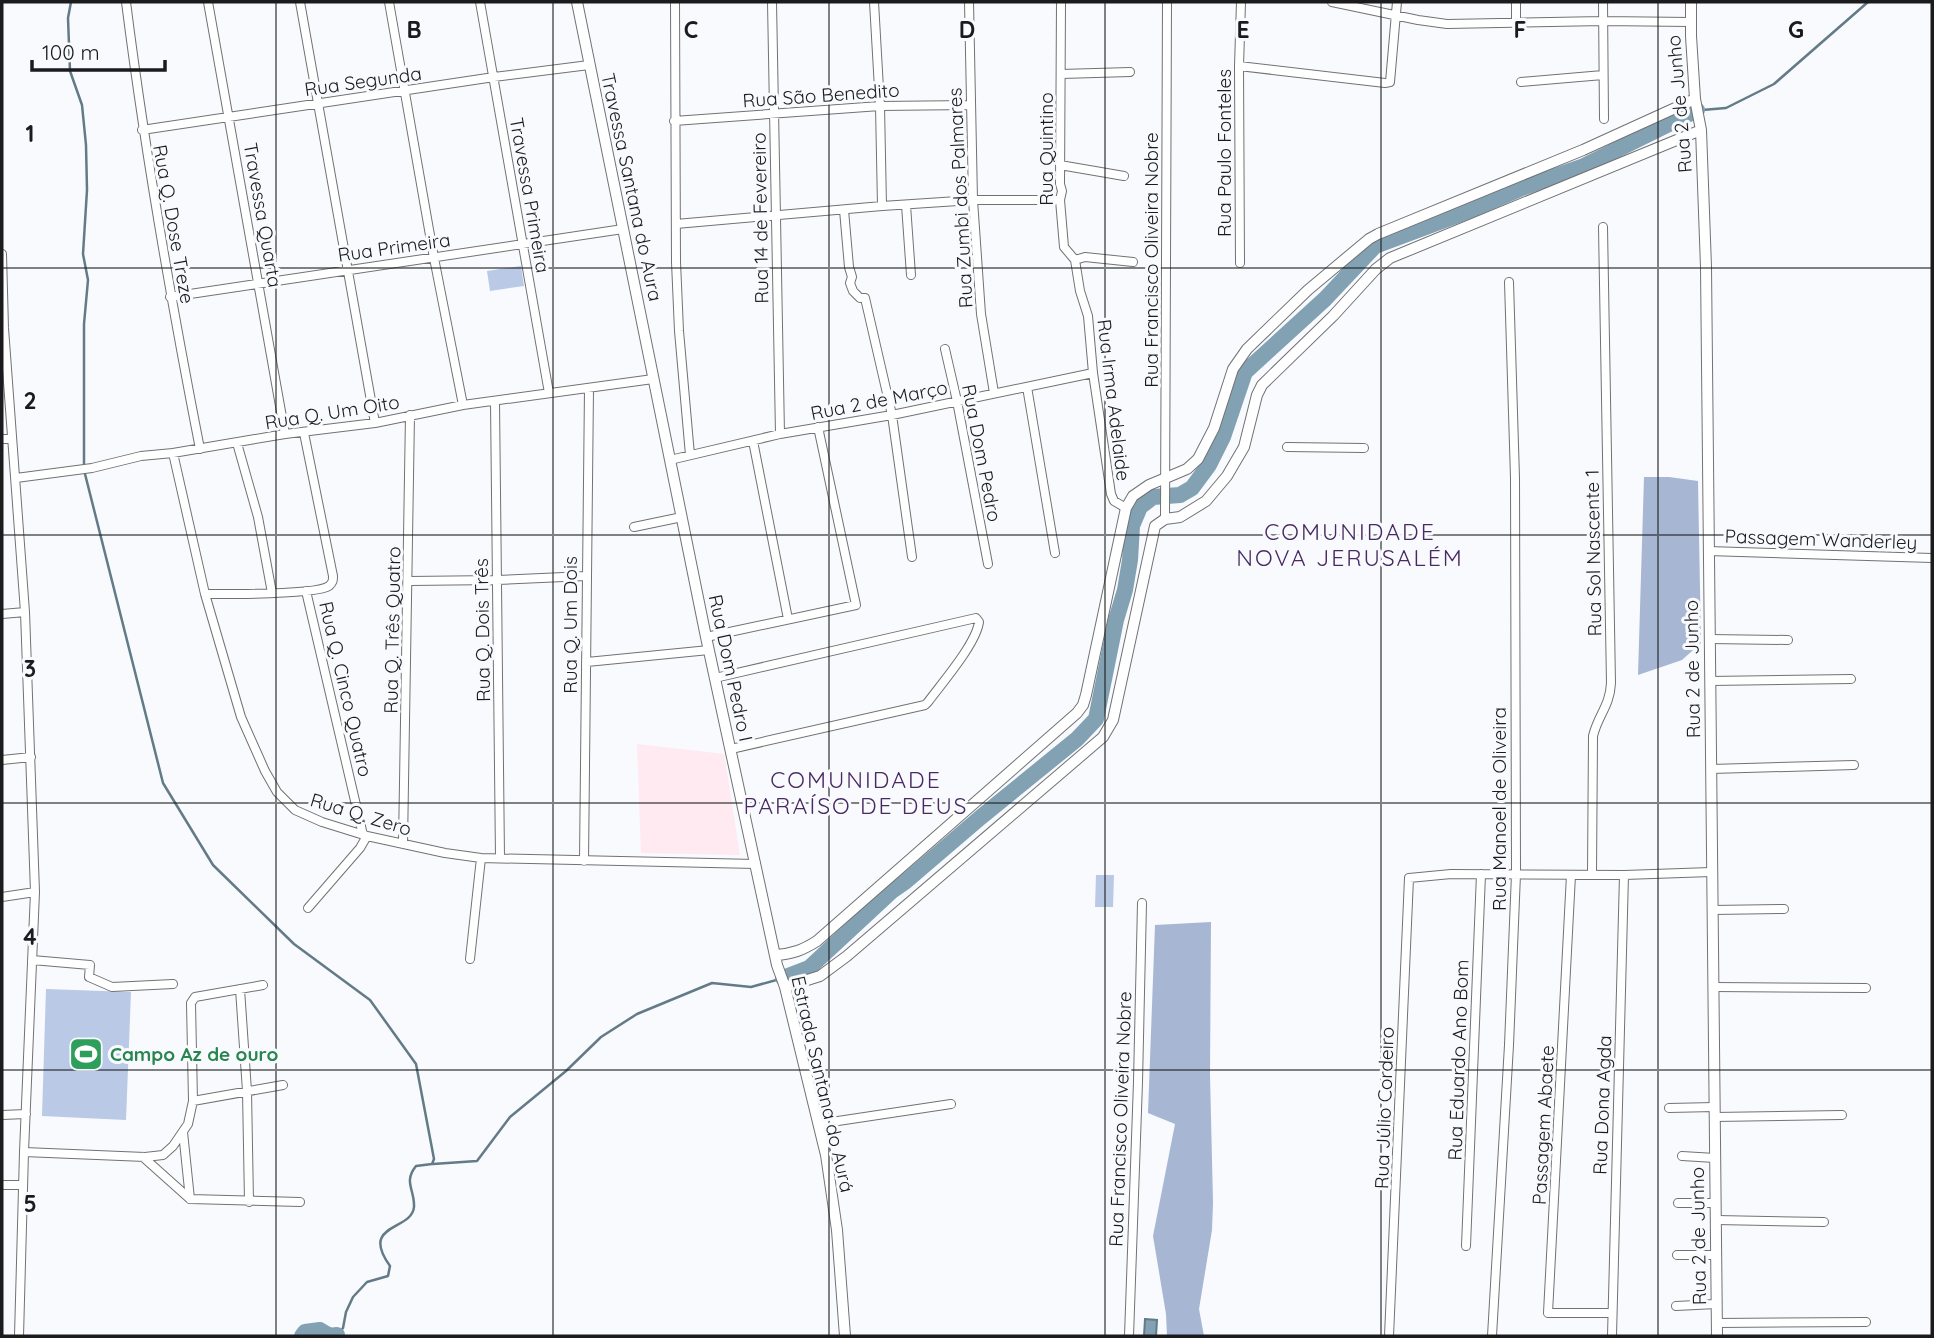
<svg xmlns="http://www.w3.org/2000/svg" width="1934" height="1338" font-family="Quicksand,sans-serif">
<rect width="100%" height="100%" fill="#f8fafd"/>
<path fill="#feeaf0" d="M 637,744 L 724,754 L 740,855 L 641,853 Z"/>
<path fill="#bac9e6" d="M 521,266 L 524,286 L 490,291 L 487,271 Z
M 1096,875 L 1114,875 L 1113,907 L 1095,907 Z
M 46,989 L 131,992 L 126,1120 L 42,1116 Z"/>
<path fill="#a7b6d2" d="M 1644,477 L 1669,477 L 1698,481 L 1701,643 L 1682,660 L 1638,675 Z
M 1211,922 L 1210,1075 L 1213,1203 L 1212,1230 L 1199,1309 L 1204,1336 L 1167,1336 L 1166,1314 L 1153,1236 L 1175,1124 L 1148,1113 L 1155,925 Z"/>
<path fill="#82a2b4" stroke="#637a87" stroke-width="2" d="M 1145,1319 L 1157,1320 L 1156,1336 L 1144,1336 Z"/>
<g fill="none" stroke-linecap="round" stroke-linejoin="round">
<path stroke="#637a87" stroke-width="2.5" d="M 71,2 L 68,18 L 70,71 L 82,105 L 86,145 L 87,190 L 83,254 L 88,280 L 84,324 L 84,470 L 163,783 L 213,865 L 294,944 L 370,1000 L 416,1064 L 434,1159 L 432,1164 L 416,1166 C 403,1182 415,1190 414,1207 C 412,1231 359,1223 390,1266 L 388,1276 L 367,1282 L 353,1297 L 346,1312 L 343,1328 L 337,1335
M 1702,110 L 1726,108 L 1774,84 L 1868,2
M 433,1164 L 477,1161 L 510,1117 L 566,1071 L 601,1037 L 637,1014 L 712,983 L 751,987 L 780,979"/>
<path stroke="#82a2b4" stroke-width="16" d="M 783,978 L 809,968 L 892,891 L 905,882 L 981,817 L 1077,739 L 1096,719 L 1116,620 L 1125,590 L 1130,560 L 1132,526 L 1140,507 L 1153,497 L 1180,495 L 1192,488 L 1209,465 L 1223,437 L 1245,372 L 1325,299 L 1375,246 L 1474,209 L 1522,188 L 1584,166 L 1697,110
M 302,1336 L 305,1332 L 320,1330 L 330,1336 L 337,1335"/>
<g stroke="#707274" stroke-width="10">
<path id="minor" d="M 126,2 C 145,152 171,301 200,449
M 208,2 L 285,434
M 300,2 L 375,423
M 389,2 L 434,258 L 463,405
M 480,2 L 549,393
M 675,2 L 676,262 L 679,331 L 690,455
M 772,2 L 780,434
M 874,2 L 880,106 L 882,206
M 969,2 L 973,200 L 981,314 L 994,393
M 1061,2 L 1060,184 L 1062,191 L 1060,200 L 1064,247 L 1075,260 L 1080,291 L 1088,316 L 1093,373 L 1111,494 L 1114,501 L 1126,508
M 1332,2 L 1418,20 L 1447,24 L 1603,21 L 1690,22
M 1516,2 L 1516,22
M 1603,2 L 1604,119
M 1239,66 L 1385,83 L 1390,82 L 1397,2
M 1061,74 L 1130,72
M 1521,82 L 1603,75
M 674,121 L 880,106 L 970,105
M 142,130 L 494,77 L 589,65
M 1060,165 L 1124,176
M 906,205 L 911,275
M 844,210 L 849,267 L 852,277 L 850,283 L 853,291 L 860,298 L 865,298 L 892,415 L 912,557
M 676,224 L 882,206 L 973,200 L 1060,200
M 2,254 L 4,328 L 25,612 L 35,892 L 24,1152 L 19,1336
M 1075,260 L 1085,257 L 1133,262
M 1240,263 L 1239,66 L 1241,2
M 170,297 L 623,229
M 945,349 L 957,401 L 988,564
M 1027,387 L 1055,553
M 495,402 L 500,858
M 2,439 L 12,439
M 753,441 L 788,619
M 237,443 L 258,517 L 272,593
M 1287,447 L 1364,448
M 173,453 L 205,594 L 241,717 L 265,771 L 277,792 L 295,810 L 322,822 L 367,836 L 445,853 L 481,858 L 756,864
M 670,460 L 780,434 L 892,415 L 1093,373
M 16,478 L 92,468 L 141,456 L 173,453 L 285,434 L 375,423 L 463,405 L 653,379
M 1165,519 L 1167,2
M 634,527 L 682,517
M 1708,551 L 1932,558
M 409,581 L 497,580 L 586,576
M 306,591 L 363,835
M 205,594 C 226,594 316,595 329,586 C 333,582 333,581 333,576 L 304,433
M 2,614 L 25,612
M 706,637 L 856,605 L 818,427
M 1709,639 L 1788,640
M 587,662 L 709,650
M 715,678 L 976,618 L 979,622 C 976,644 942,683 928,702 L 925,705 L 731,749
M 1710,681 L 1851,679
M 2,760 L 31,757
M 1711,769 L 1854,765
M 403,844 L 410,415
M 584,861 L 589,388
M 1571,875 L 1548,1313 L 1612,1313
M 1592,875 L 1593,736 C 1598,715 1610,706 1611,683 L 1603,227
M 2,897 L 35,892
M 308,908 L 360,848 L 367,836
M 1712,910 L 1784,909
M 470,959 L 481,858
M 32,960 L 90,965 L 89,977 L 112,987 L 173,984
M 1713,987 L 1866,988
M 240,989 L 247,1091 L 249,1202
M 193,1101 L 283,1085
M 1669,1108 L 1714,1107
M 2,1115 L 26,1114
M 1714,1117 L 1842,1115
M 818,1124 L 951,1104
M 183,1132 L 190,1199
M 24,1152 L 145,1157 L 163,1155 L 173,1146 L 188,1124 L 193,1101 L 191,1003 L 195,997 L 263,985
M 1682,1156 L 1715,1158
M 143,1157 L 190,1199
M 2,1185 L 23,1185
M 190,1199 L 300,1202
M 1678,1203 L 1715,1203
M 1716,1220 L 1824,1222
M 1466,1246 L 1481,874
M 1677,1255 L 1716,1255
M 1676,1306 L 1716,1304
M 1717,1323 L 1866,1322
M 1129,1336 L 1138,1082 L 1142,903
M 1389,1336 L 1409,878 L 1451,874 L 1624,875 L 1711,872
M 1492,1336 L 1509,1045 L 1516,874 L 1515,478 L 1509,282
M 1612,1336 L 1624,875"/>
</g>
<g stroke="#707274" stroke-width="12">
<path id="tertiary" d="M 577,2 L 706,637 L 777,965 L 785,987 L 826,1155 L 837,1230 L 845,1336
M 1691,2 L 1691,36 L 1695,99 L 1701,130 L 1706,267 L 1717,1336
M 776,955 C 792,954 803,950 817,941 L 1077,713 L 1083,705 L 1086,695 L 1126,508 L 1133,496 L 1149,485 L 1187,469 L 1198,459 L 1214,428 L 1233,369 L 1247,349 L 1308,290 L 1369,239 L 1378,234 L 1583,150 L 1695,99
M 785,987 L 820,976 L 847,956 L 1103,737 L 1113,720 L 1155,526 L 1165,519 L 1180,517 L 1206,501 L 1227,476 L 1244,447 L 1257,395 L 1262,385 L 1333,316 L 1376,269 L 1390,258 L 1701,130"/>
</g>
<use href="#minor" stroke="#fff" stroke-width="8"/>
<use href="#tertiary" stroke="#fff" stroke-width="10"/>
</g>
<path fill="none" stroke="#1b1b1d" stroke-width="2" stroke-opacity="0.55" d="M 276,2 L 276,1336M 553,2 L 553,1336M 829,2 L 829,1336M 1105,2 L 1105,1336M 1381,2 L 1381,1336M 1658,2 L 1658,1336M 2,268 L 1932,268M 2,535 L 1932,535M 2,803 L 1932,803M 2,1070 L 1932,1070"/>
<defs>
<g id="stadium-square" transform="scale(1.75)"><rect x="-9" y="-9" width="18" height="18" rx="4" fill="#2e9e5b" stroke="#f8fafd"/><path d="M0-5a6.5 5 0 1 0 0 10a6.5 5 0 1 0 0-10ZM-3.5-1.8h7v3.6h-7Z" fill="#fff"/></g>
</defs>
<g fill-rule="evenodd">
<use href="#stadium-square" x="86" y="1054"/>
</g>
<g text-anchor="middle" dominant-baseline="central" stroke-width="6" stroke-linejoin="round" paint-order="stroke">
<g font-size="19" fill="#1b1b1d" stroke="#f8fafd">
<text transform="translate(363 81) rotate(-8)">Rua Segunda</text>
<text transform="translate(821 95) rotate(-4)">Rua São Benedito</text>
<text transform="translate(1679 104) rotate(-95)">Rua 2 de Junho</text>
<text transform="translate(1046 149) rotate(-90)">Rua Quintino</text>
<text transform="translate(1224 153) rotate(-90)">Rua Paulo Fonteles</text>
<text transform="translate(632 187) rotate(78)">Travessa Santana do Aura</text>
<text transform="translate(530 195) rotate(80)">Travessa Primeira</text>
<text transform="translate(960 198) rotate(-93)">Rua Zumbi dos Palmares</text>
<text transform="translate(263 215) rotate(80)">Travessa Quarta</text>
<text transform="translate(760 218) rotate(-91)">Rua 14 de Fevereiro</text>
<text transform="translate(174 224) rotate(80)">Rua Q. Dose Treze</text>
<text transform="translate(394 247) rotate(-8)">Rua Primeira</text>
<text transform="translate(1151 260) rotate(-90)">Rua Francisco Oliveira Nobre</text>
<text transform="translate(879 400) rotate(-11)">Rua 2 de Março</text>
<text transform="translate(1114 400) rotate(83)">Rua Irma Adelaide</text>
<text transform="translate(332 412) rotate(-9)">Rua Q. Um Oito</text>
<text transform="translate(982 453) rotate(79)">Rua Dom Pedro</text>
<text transform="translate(1821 539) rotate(2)">Passagem Wanderley</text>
<text transform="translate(1593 553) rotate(-91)">Rua Sol Nascente 1</text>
<text transform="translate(570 625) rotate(-90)">Rua Q. Um Dois</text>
<text transform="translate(392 630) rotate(-89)">Rua Q. Três Quatro</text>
<text transform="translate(482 630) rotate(-91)">Rua Q. Dois Três</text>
<text transform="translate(731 668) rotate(78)">Rua Dom Pedro I</text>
<text transform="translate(1692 669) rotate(-91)">Rua 2 de Junho</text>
<text transform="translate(346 689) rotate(77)">Rua Q. Cinco Quatro</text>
<text transform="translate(1499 809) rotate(-90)">Rua Manoel de Oliveira</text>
<text transform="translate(361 814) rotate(17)">Rua Q. Zero</text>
<text transform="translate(1458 1060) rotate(-88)">Rua Eduardo Ano Bom</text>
<text transform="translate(823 1084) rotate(77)">Estrada Santana do Aurá</text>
<text transform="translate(1602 1105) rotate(-88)">Rua Dona Agda</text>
<text transform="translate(1384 1108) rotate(-88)">Rua Júlio Cordeiro</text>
<text transform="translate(1120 1119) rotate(-88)">Rua Francisco Oliveira Nobre</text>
<text transform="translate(1543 1125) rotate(-87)">Passagem Abaete</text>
<text transform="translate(1698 1236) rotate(-91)">Rua 2 de Junho</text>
</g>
<g font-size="19" font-weight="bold" fill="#27864d" stroke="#f8fafd" text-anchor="start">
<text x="110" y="1054">Campo Az de ouro</text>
</g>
<g font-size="23" letter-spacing="2" fill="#482962" stroke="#f8fafd">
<text x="1350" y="531">COMUNIDADE<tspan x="1350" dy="26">NOVA JERUSALÉM</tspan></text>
<text x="856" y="779">COMUNIDADE<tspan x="856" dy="26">PARAÍSO DE DEUS</tspan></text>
</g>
</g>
<g font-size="23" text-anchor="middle" font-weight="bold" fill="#1b1b1d" stroke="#f8fafd" stroke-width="6" stroke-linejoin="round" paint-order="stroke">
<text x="414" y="38">B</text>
<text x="691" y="38">C</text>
<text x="967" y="38">D</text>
<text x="1243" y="38">E</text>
<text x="1520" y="38">F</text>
<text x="1796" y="38">G</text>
<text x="30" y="142">1</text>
<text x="30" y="409">2</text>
<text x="30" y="677">3</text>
<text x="30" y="945">4</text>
<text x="30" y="1212">5</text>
</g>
<rect width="1934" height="1338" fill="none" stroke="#1b1b1d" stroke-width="7"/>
<path d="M32 60v10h133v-10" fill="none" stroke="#1b1b1d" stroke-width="3.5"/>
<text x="42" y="60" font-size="21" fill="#1b1b1d" stroke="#f8fafd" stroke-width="5" paint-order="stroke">100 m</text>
</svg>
